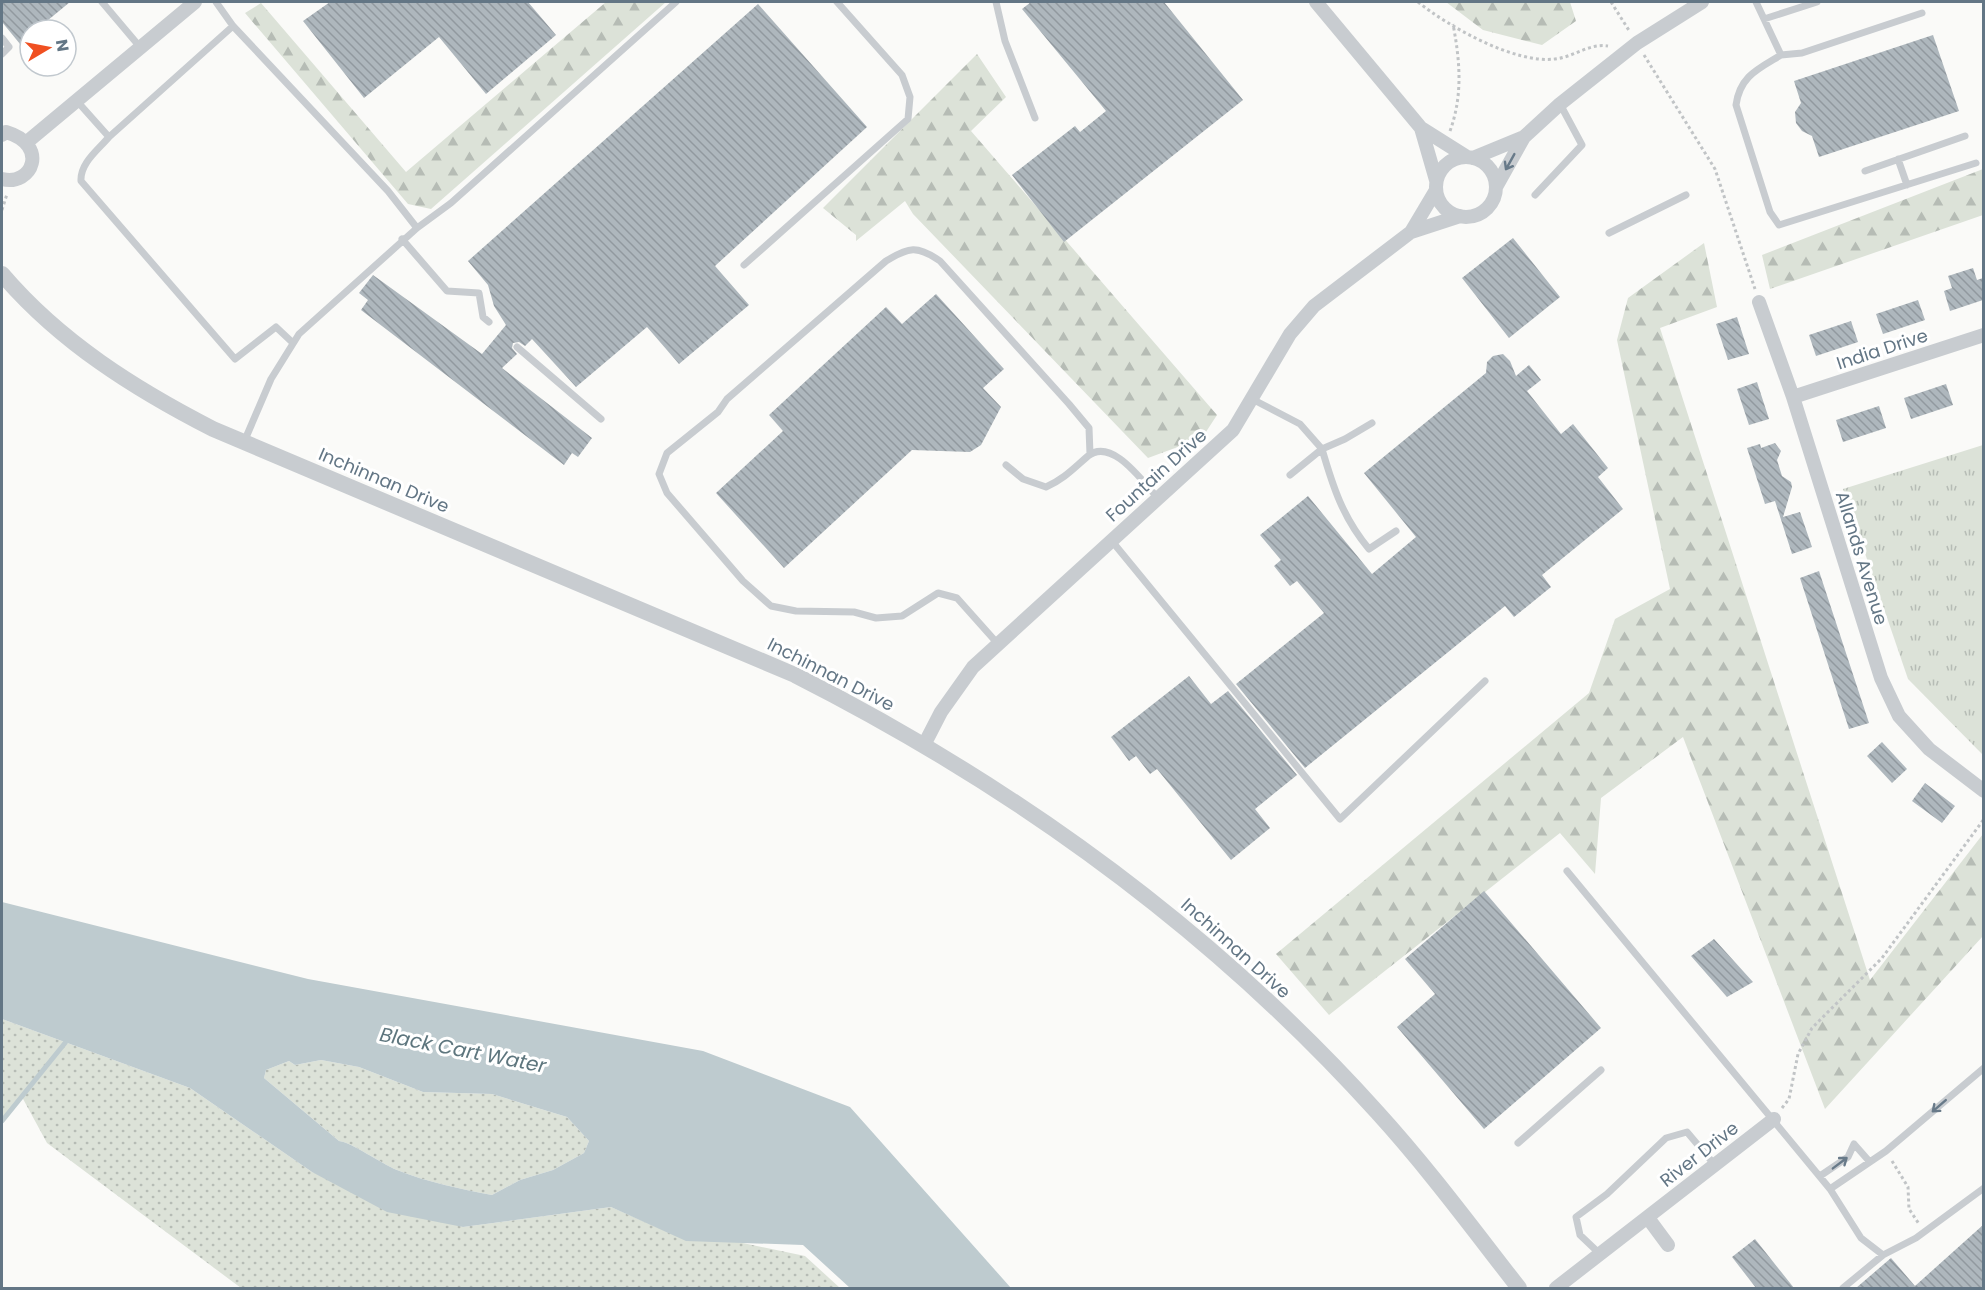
<svg xmlns="http://www.w3.org/2000/svg" width="1985" height="1290" font-family="Poppins,sans-serif">
<defs>
<pattern id="grass-dots" width="8" height="8" patternUnits="userSpaceOnUse" patternTransform="scale(1.5)"><rect width="8" height="8" fill="#dce2d8"/><path d="M2 2h.1M6 6h.1" fill="none" stroke="#b6bcb5" stroke-width="1.8" stroke-linecap="round"/></pattern>
<pattern id="forest-firs" width="22" height="20" patternUnits="userSpaceOnUse" patternTransform="scale(1.5)"><rect width="22" height="20" fill="#dce2d8"/><path d="M5 1l3.5 6h-7zM16 11l3.5 6h-7z" fill="#b6bcb5"/></pattern>
<pattern id="park-tufts" width="24" height="20" patternUnits="userSpaceOnUse" patternTransform="scale(1.5)"><rect width="24" height="20" fill="#dce2d8"/><path d="M3 7l-1-3M5 7V3M7 7l1-3M15 17l-1-3M17 17v-4M19 17l1-3" fill="none" stroke="#b6bcb5"/></pattern>
<pattern id="building-back-hatch" width="6" height="6" patternUnits="userSpaceOnUse" patternTransform="scale(1.5)"><rect width="6" height="6" fill="#aeb7bd"/><path d="M-1 5l2 2M0 0l6 6M5-1l2 2" fill="none" stroke="#91999f"/></pattern>
</defs>
<rect width="100%" height="100%" fill="#fafaf8"/>
<path fill="url(#grass-dots)" d="M 2,1019 L 190,1088 L 312,1172 L 463,1227 L 611,1207 L 686,1240 L 738,1242 L 805,1256 L 840,1288 L 241,1288 L 47,1143 L 22,1097 L 2,1121 Z
M 321,1060 L 359,1067 L 423,1092 L 492,1094 L 567,1117 L 589,1141 L 584,1153 L 553,1170 L 520,1180 L 492,1195 C 460,1189 427,1182 397,1170 C 382,1164 351,1142 339,1141 L 264,1078 L 266,1070 L 289,1061 L 295,1065 Z"/>
<path fill="url(#forest-firs)" d="M 606,2 L 666,2 L 431,209 L 408,204 L 245,13 L 261,3 L 406,172 Z
M 1446,2 L 1570,2 L 1576,21 L 1542,45 L 1483,30 Z
M 977,54 L 1006,97 L 971,131 L 1217,415 L 1202,438 L 1148,458 L 913,214 L 905,201 L 856,241 L 856,235 L 823,208 Z
M 1983,169 L 1983,215 L 1770,289 L 1762,255 Z
M 1704,243 L 1717,307 L 1660,328 L 1870,980 L 1983,834 L 1983,936 L 1825,1109 L 1683,737 L 1601,798 L 1595,874 L 1560,833 L 1329,1015 L 1276,954 L 1589,693 L 1615,619 L 1670,589 L 1617,340 L 1628,298 Z"/>
<path fill="url(#park-tufts)" d="M 1983,445 L 1984,445 L 1983,755 L 1908,679 L 1843,489 Z"/>
<path fill="#becbcf" fill-rule="evenodd" d="M 2,902 L 308,979 L 703,1051 L 850,1107 L 1011,1288 L 850,1288 L 803,1245 L 686,1241 L 611,1207 L 463,1227 L 387,1212 L 312,1172 L 190,1088 L 2,1019 ZM 321,1060 L 359,1067 L 423,1092 L 492,1094 L 567,1117 L 589,1141 L 584,1153 L 553,1170 L 520,1180 L 492,1195 C 460,1189 427,1182 397,1170 C 382,1164 351,1142 339,1141 L 264,1078 L 266,1070 L 289,1061 L 295,1065 Z"/>
<g fill="none" stroke-linecap="round" stroke-linejoin="round">
<path stroke="#becbcf" stroke-width="5" d="M 2,1121 L 65,1043"/>
</g>
<path fill="url(#building-back-hatch)" d="M 2,2 L 70,2 L 36,30 L 30,30 L 30,35 L 20,44 L 2,22 Z
M 330,2 L 528,2 L 556,35 L 486,94 L 439,37 L 364,98 L 303,21 Z
M 1031,2 L 1164,2 L 1243,100 L 1064,242 L 1012,175 L 1075,126 L 1080,132 L 1106,111 L 1022,9 Z
M 758,4 L 867,127 L 715,266 L 749,305 L 679,364 L 647,327 L 576,387 L 532,339 L 525,346 L 519,342 L 513,343 L 512,348 L 517,354 L 502,368 L 592,438 L 578,457 L 572,453 L 564,465 L 361,310 L 368,300 L 359,293 L 373,275 L 482,354 L 506,325 L 494,306 L 488,285 L 468,261 Z
M 1933,35 L 1959,111 L 1819,157 L 1812,136 L 1802,131 L 1796,123 L 1795,112 L 1801,103 L 1794,81 Z
M 1513,238 L 1560,297 L 1509,338 L 1462,278 Z
M 1973,268 L 1977,280 L 1983,278 L 1983,300 L 1950,311 L 1944,291 L 1952,288 L 1948,276 Z
M 936,294 L 1004,369 L 983,388 L 1001,407 L 981,445 L 970,452 L 912,450 L 784,568 L 716,493 L 783,431 L 769,415 L 886,307 L 902,324 Z
M 1918,300 L 1925,320 L 1883,334 L 1876,314 Z
M 1737,317 L 1749,354 L 1728,360 L 1716,324 Z
M 1851,321 L 1858,342 L 1816,356 L 1809,335 Z
M 1503,354 L 1510,361 L 1516,376 L 1529,365 L 1541,380 L 1527,391 L 1561,434 L 1573,424 L 1608,468 L 1598,477 L 1623,509 L 1542,575 L 1551,587 L 1514,617 L 1505,606 L 1305,768 L 1236,684 L 1324,613 L 1297,581 L 1290,586 L 1274,566 L 1281,560 L 1260,535 L 1308,496 L 1372,574 L 1416,537 L 1364,473 L 1486,373 L 1487,362 L 1493,356 Z
M 1757,382 L 1769,419 L 1749,425 L 1737,389 Z
M 1946,384 L 1953,405 L 1911,419 L 1904,398 Z
M 1879,406 L 1886,428 L 1843,442 L 1836,420 Z
M 1775,443 L 1781,451 L 1777,460 L 1782,476 L 1791,482 L 1792,487 L 1783,517 L 1800,512 L 1812,547 L 1792,554 L 1775,501 L 1765,504 L 1747,448 L 1760,444 L 1761,448 Z
M 1819,571 L 1869,723 L 1849,729 L 1800,578 Z
M 1189,676 L 1211,704 L 1228,691 L 1297,775 L 1255,809 L 1270,828 L 1231,860 L 1157,769 L 1150,774 L 1136,756 L 1129,761 L 1111,737 Z
M 1882,742 L 1907,769 L 1892,783 L 1867,756 Z
M 1925,783 L 1955,806 L 1942,823 L 1912,801 Z
M 1484,891 L 1601,1028 L 1484,1129 L 1397,1027 L 1435,994 L 1405,959 Z
M 1714,939 L 1753,982 L 1727,997 L 1691,956 Z
M 1983,1225 L 1983,1288 L 1856,1288 L 1891,1258 L 1915,1286 Z
M 1755,1239 L 1794,1288 L 1756,1288 L 1732,1257 Z"/>
<g fill="none" stroke-linecap="round" stroke-linejoin="round">
<path stroke="#c1c4c6" stroke-width="3" stroke-dasharray="3 3" stroke-linecap="butt" d="M 1418,2 C 1449,27 1515,64 1555,59 C 1574,57 1589,43 1608,46
M 1611,2 L 1630,32
M 1644,55 L 1715,169 L 1755,289
M 1450,131 C 1463,95 1460,61 1453,24
M 2,210 L 7,194
M 1782,1108 L 1789,1099 L 1798,1054 L 1812,1028 L 1882,958 L 1984,819
M 1892,1161 L 1908,1187 L 1909,1209 L 1919,1224"/>
<path stroke="#c8ccd0" stroke-width="7" d="M 102,2 L 140,47
M 216,2 L 233,26 L 388,191 L 417,228 L 299,334 L 271,379 L 244,442
M 996,2 L 1005,41 L 1035,118
M 1756,2 L 1781,55 C 1758,69 1740,76 1736,105 L 1770,212 L 1779,225 L 1976,163
M 1764,19 L 1817,2
M 2,38 L 9,47 L 2,54
M 1781,55 L 1802,53 L 1922,13
M 76,100 L 109,137 L 233,26
M 109,137 C 98,150 80,163 81,181 L 235,359 L 276,327 L 293,343
M 1898,159 L 1907,185
M 1865,171 L 1965,136
M 1535,195 L 1582,145 L 1560,104
M 417,228 L 451,203 L 676,2
M 1609,233 L 1686,195
M 402,239 L 447,291 L 479,293 L 483,317 L 489,322
M 744,265 L 908,119 L 910,97 L 902,75 L 837,2
M 517,347 L 601,419
M 1252,399 L 1300,424 L 1322,449 L 1290,475
M 1372,423 L 1345,439 L 1322,449 C 1333,487 1343,518 1369,549 L 1396,531
M 1006,465 L 1023,479 L 1046,487 C 1064,479 1074,468 1088,456 C 1112,437 1142,481 1158,498
M 1111,540 L 1340,819 L 1485,681
M 998,644 L 957,598 L 938,593 L 902,616 L 876,618 L 854,612 L 796,611 L 771,606 L 743,581 L 667,493 L 659,474 L 667,453 L 718,412 L 727,399 L 886,261 C 909,247 917,245 940,261 L 1069,404 L 1089,428 L 1090,454
M 1567,871 L 1830,1189 L 1861,1238 L 1883,1255 L 1916,1238 L 1984,1188
M 1518,1143 L 1601,1070
M 1820,1176 L 1848,1157 L 1854,1144 L 1869,1161
M 1830,1189 L 1886,1151 L 1984,1068
M 1600,1254 L 1580,1235 L 1576,1217 L 1607,1194 L 1666,1138 L 1687,1132 L 1714,1164
M 1843,1288 L 1883,1255"/>
<path stroke="#c8ccd0" stroke-width="14" d="M 1316,2 L 1421,128 L 1467,157
M 1421,128 L 1436,180
M 2,135 L 6,132 C 50,145 32,187 2,179
M 27,142 L 195,2
M1436 187a30 30 0 1 1 60 0a30 30 0 1 1-60 0Z
M 1473,158 L 1524,137
M 1496,187 L 1524,137 L 1560,104 L 1637,43 L 1702,2
M 1411,232 L 1436,190
M 1759,302 L 1793,397 L 1881,678 L 1899,716 L 1929,749 L 1984,791
M 1793,397 L 1984,335
M 924,745 L 941,712 L 973,667 L 1233,430 L 1290,334 L 1314,306 L 1411,232 L 1460,216
M 1648,1218 L 1668,1245
M 1556,1288 L 1774,1119"/>
<path stroke="#c8ccd0" stroke-width="16" d="M 2,274 C 60,342 135,389 213,429 L 795,675 C 1014,786 1212,929 1377,1112 C 1428,1168 1473,1229 1519,1288"/>
</g>
<defs><path id="oneway-shaft" d="M-6 0H5M1.5-3L5.5 0L1.5 3" fill="none" stroke-width="1.6" stroke-linecap="round" stroke-linejoin="round" transform="scale(1.5)"/></defs>
<g stroke="#687a89">
<use href="#oneway-shaft" transform="translate(1510 162) rotate(119)"/>
<use href="#oneway-shaft" transform="translate(1939 1106) rotate(139)"/>
<use href="#oneway-shaft" transform="translate(1840 1163) rotate(-37)"/>
</g>
<g text-anchor="middle" dominant-baseline="central" stroke-width="6" stroke-linejoin="round" paint-order="stroke">
<g font-size="18" fill="#637685" stroke="#fff">
<text transform="translate(1882 349) rotate(-18)">India Drive</text>
<text transform="translate(1156 475) rotate(-42)">Fountain Drive</text>
<text transform="translate(384 480) rotate(23)">Inchinnan Drive</text>
<text transform="translate(1862 558) rotate(73)">Allands Avenue</text>
<text transform="translate(831 674) rotate(27)">Inchinnan Drive</text>
<text transform="translate(1236 948) rotate(42)">Inchinnan Drive</text>
<text transform="translate(1699 1154) rotate(-38)">River Drive</text>
</g>
<g font-size="20" font-style="italic" fill="#5e767e" stroke="#fff">
<text transform="translate(463 1050) rotate(11)">Black Cart Water</text>
</g>
</g>
<rect width="1985" height="1290" fill="none" stroke="#637685" stroke-width="6"/>
<g transform="translate(48 48) rotate(80)"><circle r="28" fill="#ffffff" stroke="#c1c8ce" stroke-width="1.5"/>
<path d="M0-4.5L10 22L0 15L-10 22Z" fill="#f05021"/>
<text y="-9" font-size="16" font-weight="bold" text-anchor="middle" fill="#637685">N</text>
</g>
</svg>
